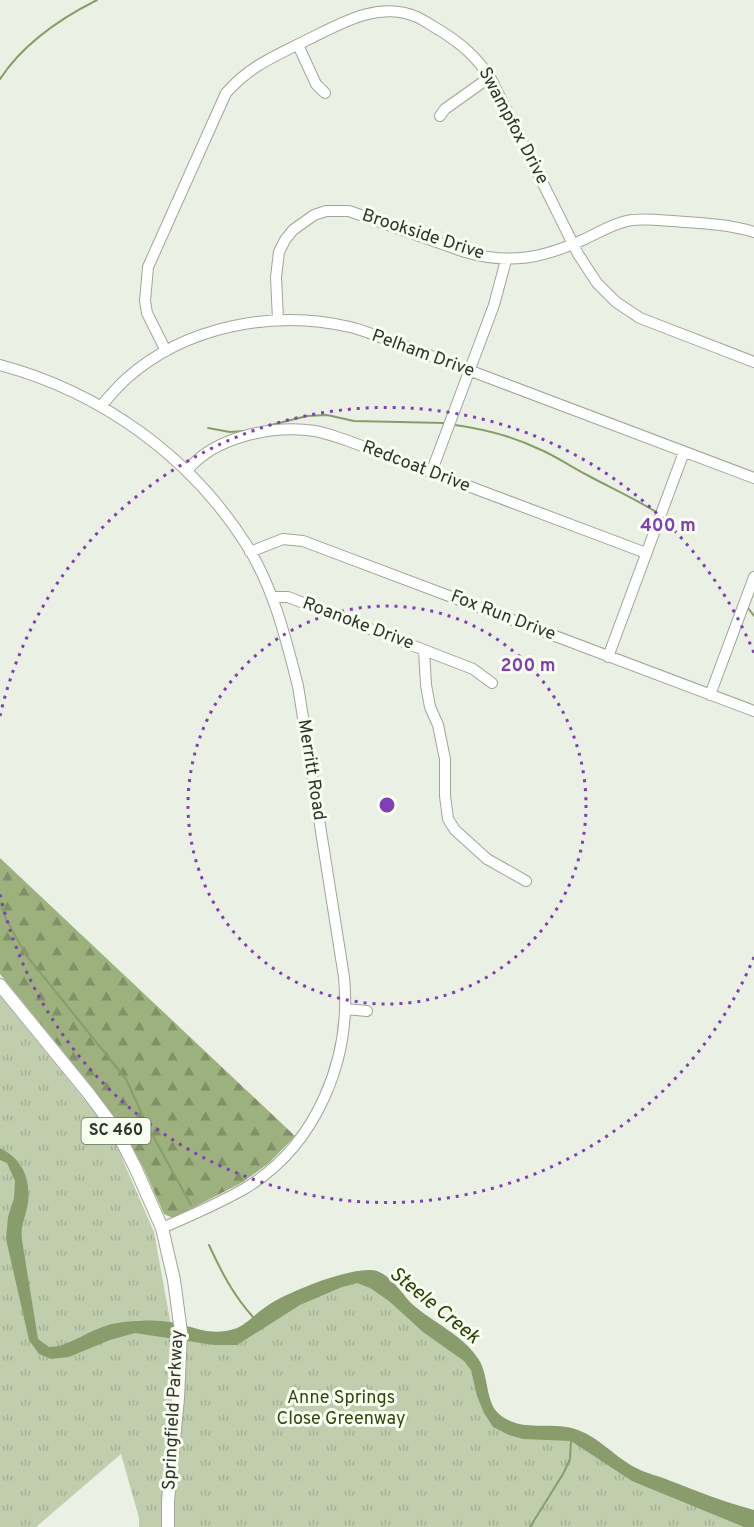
<svg xmlns="http://www.w3.org/2000/svg" width="754" height="1527" font-family="Overpass,sans-serif">
<defs>
<pattern id="forest-firs" width="22" height="20" patternUnits="userSpaceOnUse" patternTransform="scale(1.5)"><rect width="22" height="20" fill="#9cb17e"/><path d="M5 1l3.5 6h-7zM16 11l3.5 6h-7z" fill="#809168"/></pattern>
<pattern id="park-tufts" width="24" height="20" patternUnits="userSpaceOnUse" patternTransform="scale(1.5)"><rect width="24" height="20" fill="#c0ceae"/><path d="M3 7l-1-3M5 7V3M7 7l1-3M15 17l-1-3M17 17v-4M19 17l1-3" fill="none" stroke="#a5b196"/></pattern>
</defs>
<rect width="100%" height="100%" fill="#eaf0e3"/>
<path fill="url(#forest-firs)" d="M 0,858 L 295,1136 L 269,1163 L 243,1182 L 173,1218 L 164,1214 L 144,1169 L 121,1126 L 89,1083 L 0,974 Z"/>
<path fill="url(#park-tufts)" d="M 0,996 L 111,1133 L 154,1232 L 172,1331 L 206,1338 L 253,1325 L 359,1277 L 462,1351 L 483,1395 L 502,1424 L 558,1433 L 594,1447 L 754,1527 L 139,1527 L 139,1518 L 121,1454 L 36,1527 L 0,1527 Z"/>
<path fill="#889d6b" d="M 0,1148 C 22,1159 31,1178 28,1203 C 26,1216 20,1226 22,1240 L 38,1339 L 49,1347 C 67,1347 83,1334 100,1328 C 112,1323 126,1321 140,1321 C 151,1320 165,1321 176,1323 C 196,1328 213,1336 234,1329 C 245,1326 256,1313 267,1306 C 285,1293 356,1264 377,1271 C 392,1277 400,1291 410,1302 C 431,1322 464,1335 479,1360 C 489,1376 485,1402 499,1414 C 522,1434 552,1420 578,1430 C 600,1438 617,1459 638,1469 C 648,1474 659,1476 668,1480 C 697,1491 724,1502 754,1510 L 754,1527 L 744,1527 L 632,1481 L 571,1441 L 523,1439 L 509,1435 L 493,1427 L 484,1413 L 477,1396 L 471,1370 L 464,1361 L 423,1332 L 389,1301 L 370,1288 L 357,1283 L 342,1287 L 300,1305 L 237,1345 L 214,1345 L 135,1333 L 110,1340 L 69,1357 L 51,1359 L 39,1354 L 29,1340 L 6,1239 L 8,1217 L 14,1198 L 15,1181 L 7,1163 L 0,1160 Z"/>
<g fill="none" stroke-linecap="round" stroke-linejoin="round">
<path stroke="#889d6b" stroke-width="2" d="M 0,79 C 23,44 59,19 97,0
M 455,425 C 484,429 512,436 539,449 C 556,456 571,467 587,475 C 611,488 634,498 656,512
M 267,426 L 307,416 L 327,415 L 354,421 L 444,423
M 208,428 L 230,432 L 244,431
M 748,608 L 754,616
M 0,902 L 6,919 L 26,955 L 126,1079 L 147,1125 L 191,1205
M 209,1245 C 221,1271 233,1295 253,1317
M 530,1527 L 563,1474 L 570,1459 L 571,1441"/>
<g stroke="#a0a699" stroke-width="12">
<path id="minor" d="M 298,45 L 316,84 L 325,93
M 440,116 L 445,109 L 490,77
M 278,320 L 276,277 L 279,252 L 285,240 L 293,230 L 314,215 L 326,211 L 349,211 L 465,252 C 510,265 543,258 585,239 C 598,233 612,224 627,221 C 642,218 657,220 672,221 C 700,223 727,224 754,232
M 166,351 L 147,313 L 145,301 L 148,267 L 226,93 C 250,66 273,57 305,41 C 340,24 378,0 417,17 C 426,21 433,27 441,31 C 463,45 475,56 490,77 L 578,254 L 597,283 L 616,302 L 640,318 L 754,362
M 0,365 C 101,392 190,456 246,544 C 273,586 286,639 298,686 L 344,977 C 352,1058 317,1146 244,1189 C 218,1204 190,1216 162,1228
M 101,406 C 109,397 117,387 126,379 C 185,326 274,309 350,327 C 363,330 376,336 389,340 L 754,478
M 187,471 C 214,436 274,425 315,431 C 326,433 336,437 346,440 L 646,553
M 431,473 L 494,305 L 506,260
M 250,552 L 283,539 L 303,541 L 754,711
M 272,597 L 288,597 L 473,669 L 492,683
M 424,650 L 426,685 L 430,707 L 438,725 L 445,759 L 445,796 L 448,819 L 455,830 L 487,859 L 526,881
M 608,657 L 684,452
M 710,695 L 754,577
M 346,1009 L 367,1011"/>
</g>
<g stroke="#a0a699" stroke-width="14">
<path id="major" d="M 0,985 L 89,1094 L 116,1130 L 135,1167 L 162,1228 L 174,1280 L 181,1332 L 178,1398 L 168,1501 L 168,1527"/>
</g>
<use href="#minor" stroke="#fff" stroke-width="10"/>
<use href="#major" stroke="#fff" stroke-width="12"/>
</g>
<g fill="none" stroke="#803fb4" stroke-width="3" stroke-dasharray="3 6">
<circle cx="387" cy="805" r="199"/>
<path d="M754 957A397 397 0 0 1 0 894M0 716A397 397 0 0 1 754 653"/>
</g>
<g text-anchor="middle" dominant-baseline="central" stroke-width="6" stroke-linejoin="round" paint-order="stroke">
<rect fill="#f8fef0" stroke="#6c7068" stroke-width="1.5" x="81.5" y="1118" width="69" height="26" rx="4.5"/>
<g font-size="16" font-weight="bold" fill="#30332e">
<text x="116" y="1131">SC 460</text>
</g>
<g font-size="18" fill="#30332e" stroke="#f8fef0">
<text transform="translate(513 126) rotate(62)">Swampfox Drive</text>
<text transform="translate(423 235) rotate(18)">Brookside Drive</text>
<text transform="translate(423 354) rotate(20)">Pelham Drive</text>
<text transform="translate(416 467) rotate(21)">Redcoat Drive</text>
<text transform="translate(503 616) rotate(21)">Fox Run Drive</text>
<text transform="translate(358 624) rotate(21)">Roanoke Drive</text>
<text transform="translate(311 770) rotate(81)">Merritt Road</text>
<text transform="translate(174 1410) rotate(-87)">Springfield Parkway</text>
</g>
<g font-size="18" fill="#33460d" stroke="#f8fef0">
<text x="341" y="1398">Anne Springs<tspan x="341" dy="21">Close Greenway</tspan></text>
</g>
<g font-size="20" font-style="italic" fill="#2d4005" stroke="#f8fef0">
<text transform="translate(434 1306) rotate(39)">Steele Creek</text>
</g>
</g>
<circle cx="387" cy="805" r="9" fill="#803fb4" stroke="#f8fef0" stroke-width="3"/>
<g font-size="18" text-anchor="middle" font-weight="bold" fill="#803fb4" stroke="#f8fef0" stroke-width="6" stroke-linejoin="round" paint-order="stroke">
<text x="668" y="531">400 m</text>
<text x="528" y="671">200 m</text>
</g>
</svg>
